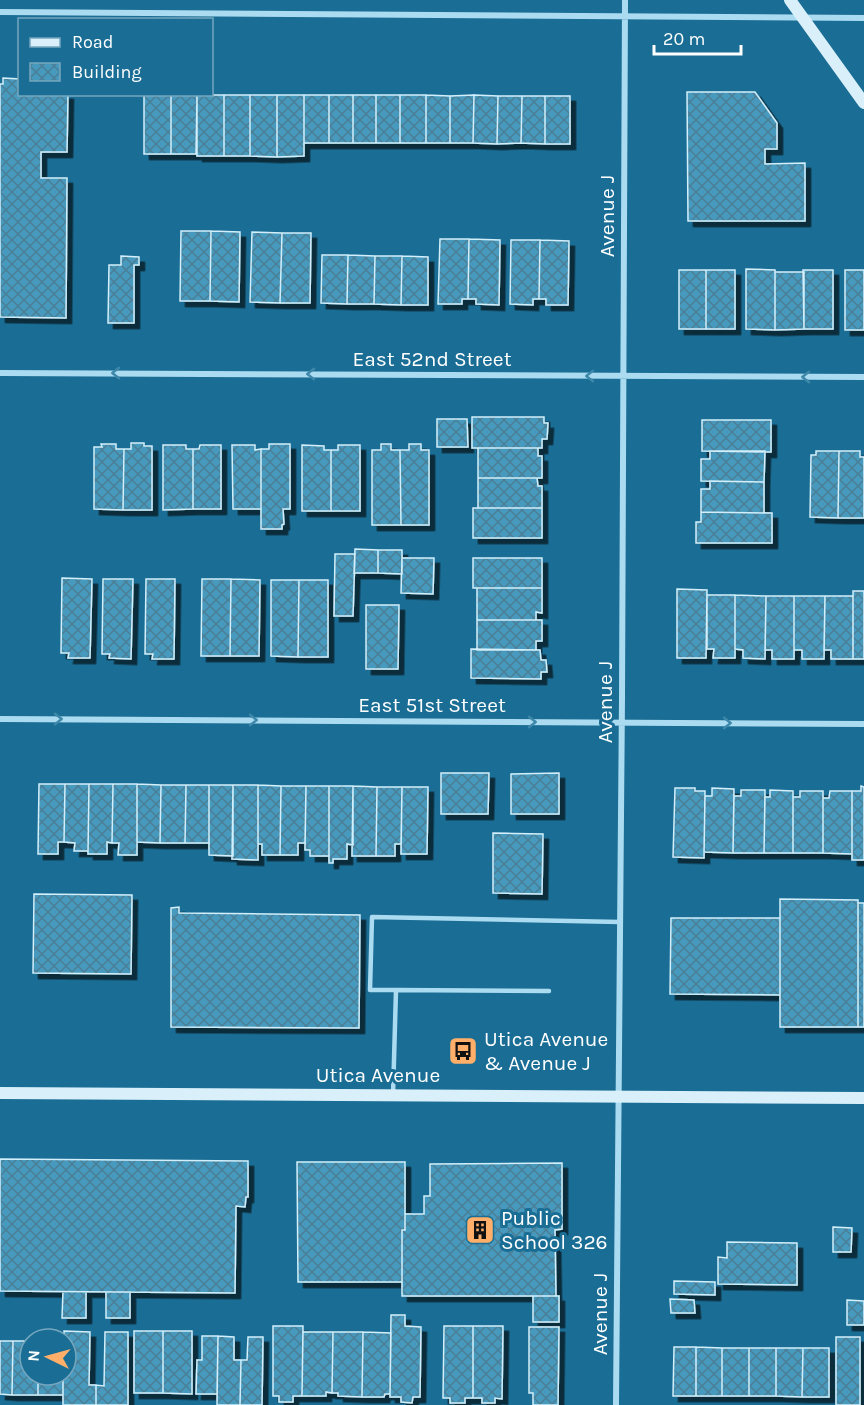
<svg xmlns="http://www.w3.org/2000/svg" width="864" height="1405" font-family="Karla,sans-serif">
<defs>
<pattern id="building-cross-hatch" width="8" height="8" patternUnits="userSpaceOnUse" patternTransform="scale(1.5)"><rect width="8" height="8" fill="#4799bd"/><path d="M0 0l8 8M0 8l8-8" fill="none" stroke="#497e95"/></pattern>
<filter id="shadow"><feDropShadow dx="5.5" dy="5.5" stdDeviation="0" flood-color="#0009"/></filter>
</defs>
<rect width="100%" height="100%" fill="#1a6d94"/>
<path fill="url(#building-cross-hatch)" stroke="#d2effb" stroke-width="1.5" filter="url(#shadow)" d="M 3,78 L 20,79 L 20,94 L 68,94 L 67,152 L 41,152 L 41,178 L 67,178 L 66,318 L 0,317 L 0,84 L 3,84 Z
M 687,92 L 755,92 L 777,123 L 777,149 L 765,149 L 765,164 L 805,163 L 805,221 L 688,221 Z
M 144,95 L 171,95 L 171,154 L 144,154 Z
M 171,95 L 197,95 L 196,154 L 171,154 Z
M 197,95 L 224,95 L 224,156 L 197,156 Z
M 224,95 L 250,95 L 250,156 L 224,156 Z
M 250,95 L 277,95 L 277,157 L 250,156 Z
M 277,95 L 304,95 L 304,156 L 277,157 Z
M 304,95 L 329,95 L 329,143 L 304,143 Z
M 329,95 L 353,95 L 353,143 L 329,143 Z
M 353,95 L 376,95 L 376,143 L 353,143 Z
M 376,95 L 400,95 L 400,143 L 376,143 Z
M 400,95 L 426,95 L 426,143 L 400,143 Z
M 426,95 L 450,96 L 450,143 L 426,143 Z
M 474,95 L 473,143 L 450,143 L 450,96 Z
M 474,95 L 498,96 L 497,144 L 473,143 Z
M 498,96 L 522,96 L 521,143 L 497,144 Z
M 522,96 L 545,96 L 545,144 L 521,143 Z
M 545,96 L 570,96 L 570,144 L 545,144 Z
M 181,231 L 211,231 L 210,301 L 180,301 Z
M 211,231 L 240,232 L 239,302 L 210,301 Z
M 252,232 L 282,233 L 280,303 L 250,302 Z
M 282,233 L 311,233 L 310,303 L 280,303 Z
M 440,239 L 469,239 L 468,299 L 462,299 L 462,304 L 438,304 Z
M 469,239 L 500,240 L 499,305 L 476,304 L 476,299 L 468,299 Z
M 511,240 L 540,240 L 539,299 L 533,299 L 533,305 L 510,304 Z
M 540,240 L 569,241 L 568,305 L 546,305 L 546,299 L 539,299 Z
M 322,255 L 348,255 L 347,304 L 321,303 Z
M 348,255 L 375,256 L 374,304 L 347,304 Z
M 121,256 L 139,257 L 139,265 L 134,265 L 134,323 L 108,323 L 109,265 L 121,265 Z
M 375,256 L 402,256 L 401,305 L 374,304 Z
M 402,256 L 428,257 L 428,305 L 401,305 Z
M 746,269 L 775,270 L 775,330 L 746,329 Z
M 679,270 L 706,270 L 706,329 L 679,329 Z
M 706,270 L 735,270 L 735,329 L 706,329 Z
M 803,270 L 833,270 L 833,329 L 804,329 Z
M 845,270 L 864,270 L 864,330 L 845,330 Z
M 775,272 L 804,272 L 804,329 L 775,330 Z
M 472,417 L 544,417 L 544,423 L 548,423 L 547,439 L 542,439 L 542,448 L 472,448 Z
M 437,419 L 467,419 L 468,447 L 437,447 Z
M 702,420 L 771,420 L 771,452 L 702,451 Z
M 131,443 L 144,443 L 144,446 L 152,446 L 152,510 L 123,510 L 124,449 L 131,449 Z
M 101,444 L 116,444 L 116,449 L 124,449 L 123,510 L 94,509 L 94,447 L 102,447 Z
M 269,444 L 290,444 L 290,509 L 283,509 L 284,524 L 282,525 L 282,529 L 261,529 L 261,449 L 269,449 Z
M 381,444 L 391,444 L 391,450 L 400,450 L 401,525 L 372,525 L 372,450 L 381,450 Z
M 409,444 L 421,444 L 421,450 L 429,450 L 429,525 L 401,525 L 400,450 L 409,450 Z
M 163,445 L 186,445 L 186,449 L 193,449 L 193,509 L 163,510 Z
M 200,445 L 221,445 L 221,509 L 193,509 L 193,449 L 199,449 Z
M 232,445 L 255,445 L 255,450 L 261,449 L 261,509 L 233,509 Z
M 302,445 L 324,446 L 324,450 L 331,450 L 331,511 L 302,511 Z
M 338,445 L 360,445 L 360,511 L 331,511 L 331,450 L 338,450 Z
M 478,448 L 538,448 L 538,456 L 542,456 L 542,478 L 478,478 Z
M 710,451 L 765,451 L 764,482 L 701,481 L 701,459 L 710,459 Z
M 816,451 L 839,451 L 838,518 L 810,517 L 811,455 L 816,455 Z
M 839,451 L 860,451 L 860,457 L 864,457 L 864,518 L 838,518 Z
M 478,478 L 537,478 L 538,486 L 542,486 L 542,508 L 478,508 Z
M 710,481 L 764,482 L 764,513 L 701,512 L 701,489 L 710,489 Z
M 473,508 L 542,508 L 542,538 L 473,538 Z
M 701,512 L 772,513 L 772,543 L 696,543 L 696,522 L 701,522 Z
M 355,549 L 378,550 L 378,573 L 354,573 Z
M 378,550 L 402,550 L 402,574 L 378,573 Z
M 335,554 L 355,554 L 353,616 L 334,616 Z
M 402,558 L 434,558 L 433,594 L 401,593 Z
M 473,558 L 542,558 L 542,588 L 473,588 Z
M 62,578 L 92,579 L 90,658 L 68,658 L 69,653 L 61,653 Z
M 103,579 L 133,579 L 131,659 L 109,658 L 110,654 L 102,654 Z
M 146,579 L 175,579 L 174,659 L 152,659 L 153,654 L 145,654 Z
M 202,579 L 231,579 L 230,656 L 201,656 Z
M 231,579 L 260,580 L 259,656 L 230,656 Z
M 271,580 L 299,580 L 298,657 L 271,656 Z
M 299,580 L 328,580 L 328,657 L 298,657 Z
M 477,588 L 542,588 L 542,613 L 536,612 L 536,620 L 477,620 Z
M 677,589 L 707,590 L 706,658 L 677,658 Z
M 853,591 L 864,591 L 864,659 L 853,659 Z
M 707,595 L 735,595 L 735,658 L 713,658 L 714,649 L 707,649 Z
M 735,595 L 766,596 L 765,659 L 743,658 L 743,650 L 735,649 Z
M 766,596 L 794,596 L 794,659 L 772,659 L 772,650 L 765,650 Z
M 794,596 L 825,596 L 824,659 L 802,659 L 802,650 L 794,650 Z
M 825,596 L 853,596 L 853,659 L 831,659 L 831,650 L 824,650 Z
M 366,605 L 399,605 L 398,669 L 366,669 Z
M 477,620 L 542,620 L 542,641 L 536,641 L 536,650 L 477,650 Z
M 471,649 L 540,650 L 541,660 L 546,660 L 547,672 L 541,672 L 541,679 L 471,678 Z
M 441,773 L 489,773 L 488,814 L 441,814 Z
M 559,773 L 559,814 L 511,814 L 511,774 Z
M 39,784 L 65,784 L 64,842 L 58,842 L 58,854 L 38,854 Z
M 65,784 L 89,784 L 88,851 L 74,851 L 75,843 L 64,842 Z
M 89,784 L 113,784 L 112,843 L 107,842 L 107,854 L 88,854 Z
M 113,784 L 137,784 L 137,855 L 118,855 L 119,843 L 112,843 Z
M 137,784 L 161,785 L 160,843 L 137,842 Z
M 161,785 L 186,785 L 185,843 L 160,843 Z
M 186,785 L 209,785 L 209,843 L 185,843 Z
M 209,785 L 233,785 L 233,856 L 209,855 Z
M 233,785 L 258,785 L 258,860 L 232,859 Z
M 258,785 L 281,786 L 280,855 L 262,855 L 262,844 L 258,844 Z
M 281,786 L 306,786 L 305,843 L 298,843 L 298,855 L 280,855 Z
M 306,786 L 329,786 L 329,856 L 310,856 L 310,850 L 305,850 Z
M 329,786 L 353,786 L 353,845 L 347,844 L 347,859 L 333,859 L 333,863 L 329,863 Z
M 353,786 L 377,787 L 376,856 L 352,856 Z
M 861,786 L 864,787 L 864,860 L 852,860 L 852,791 L 861,791 Z
M 377,787 L 402,787 L 401,844 L 395,844 L 395,856 L 376,856 Z
M 402,787 L 428,787 L 427,854 L 401,854 Z
M 675,788 L 695,788 L 695,791 L 705,791 L 704,858 L 673,857 Z
M 712,788 L 734,789 L 733,853 L 704,852 L 705,796 L 712,796 Z
M 741,790 L 765,790 L 764,853 L 733,853 L 734,796 L 741,796 Z
M 770,790 L 793,791 L 793,853 L 764,853 L 765,797 L 770,797 Z
M 800,791 L 823,791 L 823,853 L 793,853 L 793,797 L 800,797 Z
M 830,791 L 852,791 L 852,854 L 823,853 L 823,798 L 829,798 Z
M 493,833 L 543,834 L 542,894 L 493,893 Z
M 34,894 L 132,895 L 131,974 L 33,973 Z
M 780,899 L 858,900 L 858,1027 L 780,1027 Z
M 858,903 L 864,903 L 864,1027 L 858,1027 Z
M 179,907 L 179,913 L 360,915 L 359,1028 L 171,1027 L 171,908 Z
M 671,918 L 780,918 L 780,995 L 670,994 Z
M 0,1159 L 248,1161 L 248,1197 L 246,1197 L 245,1207 L 236,1206 L 235,1293 L 0,1291 Z
M 297,1162 L 405,1162 L 405,1230 L 402,1230 L 402,1282 L 298,1282 Z
M 562,1163 L 562,1229 L 555,1230 L 556,1296 L 402,1296 L 402,1230 L 405,1230 L 405,1214 L 424,1214 L 424,1196 L 430,1196 L 430,1164 Z
M 833,1227 L 852,1228 L 851,1252 L 833,1252 Z
M 727,1242 L 797,1243 L 797,1285 L 718,1284 L 718,1257 L 727,1258 Z
M 674,1281 L 715,1282 L 715,1295 L 674,1294 Z
M 63,1292 L 86,1292 L 86,1318 L 62,1318 Z
M 106,1292 L 130,1292 L 130,1318 L 106,1318 Z
M 533,1296 L 559,1296 L 559,1322 L 533,1322 Z
M 670,1299 L 694,1300 L 695,1313 L 671,1313 Z
M 847,1300 L 864,1301 L 864,1325 L 847,1325 Z
M 391,1315 L 405,1315 L 405,1326 L 421,1327 L 420,1397 L 413,1397 L 412,1403 L 401,1402 L 401,1397 L 390,1397 Z
M 273,1326 L 303,1326 L 302,1396 L 293,1396 L 293,1402 L 279,1402 L 279,1396 L 273,1396 Z
M 444,1326 L 473,1326 L 473,1398 L 465,1398 L 465,1403 L 450,1403 L 450,1398 L 443,1398 Z
M 473,1326 L 503,1326 L 502,1399 L 495,1398 L 495,1403 L 482,1403 L 482,1398 L 473,1398 Z
M 529,1327 L 559,1327 L 558,1405 L 533,1405 L 533,1393 L 529,1393 Z
M 64,1331 L 90,1332 L 89,1385 L 96,1385 L 96,1405 L 63,1405 L 63,1375 L 66,1375 L 66,1339 L 64,1339 Z
M 134,1331 L 163,1331 L 163,1393 L 134,1393 Z
M 163,1331 L 192,1331 L 192,1394 L 163,1393 Z
M 105,1332 L 128,1332 L 128,1405 L 96,1405 L 96,1385 L 104,1386 Z
M 303,1332 L 333,1332 L 332,1393 L 326,1392 L 326,1396 L 302,1396 Z
M 333,1332 L 363,1332 L 362,1397 L 338,1396 L 338,1393 L 332,1393 Z
M 363,1332 L 391,1333 L 390,1394 L 385,1394 L 384,1397 L 362,1397 Z
M 202,1336 L 218,1336 L 217,1394 L 196,1394 L 197,1360 L 202,1360 Z
M 218,1336 L 234,1337 L 234,1360 L 241,1360 L 240,1405 L 217,1405 Z
M 248,1337 L 263,1337 L 262,1405 L 240,1405 L 241,1360 L 247,1360 Z
M 836,1337 L 860,1337 L 860,1405 L 836,1405 Z
M 0,1341 L 13,1341 L 12,1395 L 0,1394 Z
M 13,1341 L 30,1341 L 30,1375 L 38,1375 L 38,1395 L 12,1395 Z
M 674,1347 L 696,1347 L 696,1396 L 673,1396 Z
M 696,1347 L 722,1348 L 722,1396 L 696,1396 Z
M 722,1348 L 749,1348 L 749,1396 L 722,1396 Z
M 749,1348 L 776,1348 L 776,1396 L 749,1396 Z
M 776,1348 L 803,1348 L 802,1397 L 776,1396 Z
M 803,1348 L 829,1348 L 829,1397 L 802,1397 Z
M 38,1375 L 63,1375 L 63,1395 L 38,1395 Z"/>
<g fill="none" stroke-linecap="round" stroke-linejoin="round">
<path stroke="#abdbf0" stroke-width="4.5" d="M 396,990 L 370,990 L 372,917 L 620,922
M 393,1095 L 396,990 L 549,991"/>
<path stroke="#abdbf0" stroke-width="6" d="M 0,12 L 864,18
M 0,373 L 864,377
M 0,719 L 864,724
M 616,1405 L 622,698 L 625,0"/>
<path stroke="#d9f0fb" stroke-width="12" d="M 790,0 L 864,103
M 0,1093 L 864,1098"/>
</g>
<defs><path id="oneway-chevron" d="M-2-3.5L2.5 0L-2 3.5" fill="none" stroke-width="1.6" stroke-linecap="round" stroke-linejoin="round" transform="scale(1.5)"/></defs>
<g stroke="#3e88ab">
<use href="#oneway-chevron" transform="translate(116 373) rotate(-180)"/>
<use href="#oneway-chevron" transform="translate(311 374) rotate(-180)"/>
<use href="#oneway-chevron" transform="translate(590 376) rotate(-180)"/>
<use href="#oneway-chevron" transform="translate(806 377) rotate(-180)"/>
<use href="#oneway-chevron" transform="translate(58 719)"/>
<use href="#oneway-chevron" transform="translate(253 720)"/>
<use href="#oneway-chevron" transform="translate(532 722)"/>
<use href="#oneway-chevron" transform="translate(727 723)"/>
</g>
<defs>
<g id="bus-square" transform="scale(1.5)"><rect x="-9" y="-9" width="18" height="18" rx="4" fill="#ffaf6a" stroke="#1a6d94"/><path d="M-5-6H5V4H4V6H2V4H-2V6H-4V4H-5ZM-3.5-4V0h7V-4ZM-3.5 1.2v1.5H-2V1.2ZM2 1.2v1.5H3.5V1.2Z" fill="#111"/></g>
<g id="building-square" transform="scale(1.5)"><rect x="-9" y="-9" width="18" height="18" rx="4" fill="#ffaf6a" stroke="#1a6d94"/><path d="M-4-6H4V6H1V3H-1V6H-4ZM-2.5-4.3h1.7v1.8h-1.7ZM.8-4.3h1.7v1.8H.8ZM-2.5-1h1.7V.8h-1.7ZM.8-1h1.7V.8H.8Z" fill="#111"/></g>
</defs>
<g fill-rule="evenodd">
<use href="#bus-square" x="463" y="1051"/>
<use href="#building-square" x="480" y="1230"/>
</g>
<g text-anchor="middle" dominant-baseline="central" stroke-width="6" stroke-linejoin="round" paint-order="stroke">
<g font-size="21" fill="#fff" stroke="#1a6d94">
<text transform="translate(607 216) rotate(-90)">Avenue J</text>
<text x="432" y="359">East 52nd Street</text>
<text transform="translate(605 702) rotate(-90)">Avenue J</text>
<text x="432" y="705">East 51st Street</text>
<text x="378" y="1075">Utica Avenue</text>
<text transform="translate(600 1314) rotate(-90)">Avenue J</text>
</g>
<g font-size="21" fill="#fff" stroke="#1a6d94" text-anchor="start">
<text x="484" y="1039">Utica Avenue<tspan x="484" dy="24">&amp; Avenue J</tspan></text>
<text x="501" y="1218">Public<tspan x="501" dy="24">School 326</tspan></text>
</g>
</g>
<rect x="18" y="18" width="195" height="78" fill="#1a6d94" stroke="#76a7bf" stroke-width="1.5"/>
<rect x="30" y="38" width="30" height="9" fill="#d9f0fb" stroke="#76a7bf" stroke-width="1.5"/>
<text x="72" y="48" font-size="18" fill="#ffffff">Road</text>
<rect x="30" y="63" width="30" height="18" fill="url(#building-cross-hatch)" stroke="#76a7bf" stroke-width="1.5"/>
<text x="72" y="78" font-size="18" fill="#ffffff">Building</text>
<g transform="translate(48 1357) rotate(275)"><circle r="28" fill="#1a6d94" stroke="#76a7bf" stroke-width="1.5"/>
<path d="M0-4.5L10 22L0 15L-10 22Z" fill="#ffaf6a"/>
<text y="-9" font-size="16" font-weight="bold" text-anchor="middle" fill="#ffffff">N</text>
</g>
<path d="M654 45v9h87v-9" fill="none" stroke="#ffffff" stroke-width="3"/>
<text x="663" y="45" font-size="18" fill="#ffffff" stroke="#1a6d94" stroke-width="4.5" paint-order="stroke">20 m</text>
</svg>
